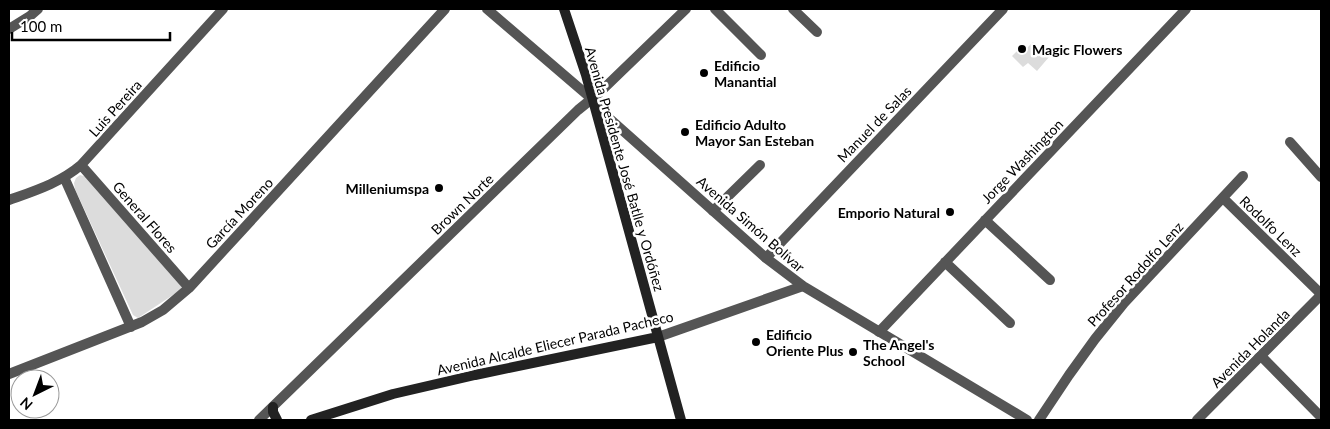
<svg xmlns="http://www.w3.org/2000/svg" width="1330" height="429" font-family="Lato,sans-serif">
<rect width="100%" height="100%" fill="#fff"/>
<path fill="#dcdcdc" d="M 1033,42 L 1049,57 L 1037,71 L 1028,63 L 1023,67 L 1012,56 L 1021,47 L 1025,50 Z
M 80,175 L 87,177 L 180,284 L 182,289 L 138,318 L 133,315 L 75,189 L 74,183 L 76,178 Z"/>
<g fill="none" stroke-linecap="round" stroke-linejoin="round">
<path stroke="#555" stroke-width="10" d="M 715,9 L 761,55
M 793,9 L 817,32
M 9,29 L 30,16 L 38,9
M 1290,142 L 1321,177
M 81,165 L 189,288
M 64,177 L 131,327
M 1223,198 L 1321,294
M 9,200 C 34,191 60,183 81,165 L 223,9
M 713,211 L 760,165
M 985,220 L 1050,280
M 766,258 L 1003,9
M 945,262 L 1010,323
M 879,332 L 1186,9
M 1261,356 L 1321,417
M 9,374 L 142,322 L 163,310 L 189,288 L 445,9
M 1039,420 L 1069,375 L 1095,339 L 1124,303 L 1243,176"/>
<path stroke="#555" stroke-width="10" d="M 487,9 L 592,99 L 611,120 L 766,258 L 803,286 L 1027,420
M 658,337 L 803,286
M 259,420 L 578,110 L 599,93 L 686,9
M 1197,420 L 1321,295"/>
<path stroke="#222" stroke-width="10" d="M 564,9 L 586,75 L 681,420
M 273,407 L 273,412 L 277,420
M 311,420 L 393,394 L 475,375 L 658,337"/>
</g>
<g fill="#000" stroke="#fff" stroke-width="2">
<circle cx="1022" cy="49" r="5"/>
<circle cx="704" cy="73" r="5"/>
<circle cx="685" cy="132" r="5"/>
<circle cx="439" cy="188" r="5"/>
<circle cx="950" cy="212" r="5"/>
<circle cx="756" cy="342" r="5"/>
<circle cx="853" cy="352" r="5"/>
</g>
<g text-anchor="middle" dominant-baseline="central" stroke-width="5" stroke-linejoin="round" paint-order="stroke">
<g font-size="14" font-weight="bold" fill="#000" stroke="#fff" text-anchor="start">
<text x="1032" y="49">Magic Flowers</text>
<text x="714" y="65">Edificio<tspan x="714" dy="16">Manantial</tspan></text>
<text x="695" y="124">Edificio Adulto<tspan x="695" dy="16">Mayor San Esteban</tspan></text>
<text x="429" y="188" text-anchor="end">Milleniumspa</text>
<text x="940" y="212" text-anchor="end">Emporio Natural</text>
<text x="766" y="334">Edificio<tspan x="766" dy="16">Oriente Plus</tspan></text>
<text x="863" y="344">The Angel's<tspan x="863" dy="16">School</tspan></text>
</g>
<g font-size="14" fill="#000" stroke="#fff">
<text transform="translate(115 108) rotate(-48)">Luis Pereira</text>
<text transform="translate(874 124) rotate(-46)">Manuel de Salas</text>
<text transform="translate(1022 161) rotate(-46)">Jorge Washington</text>
<text transform="translate(625 169) rotate(74)">Avenida Presidente José Batlle y Ordóñez</text>
<text transform="translate(462 204) rotate(-44)">Brown Norte</text>
<text transform="translate(239 213) rotate(-47)">García Moreno</text>
<text transform="translate(145 217) rotate(49)">General Flores</text>
<text transform="translate(751 224) rotate(41)">Avenida Simón Bolívar</text>
<text transform="translate(1271 226) rotate(44)">Rodolfo Lenz</text>
<text transform="translate(1135 274) rotate(-48)">Profesor Rodolfo Lenz</text>
<text transform="translate(555 343) rotate(-13)">Avenida Alcalde Eliecer Parada Pacheco</text>
<text transform="translate(1250 348) rotate(-45)">Avenida Holanda</text>
</g>
</g>
<rect width="1330" height="429" fill="none" stroke="#000000" stroke-width="20"/>
<g transform="translate(35 394) rotate(222)"><circle r="24" fill="#ffffff" stroke="#999999"/>
<path d="M0-4L9 19L0 12L-9 19Z" fill="#000000"/>
<text y="-8" font-size="14" font-weight="bold" text-anchor="middle" fill="#000000">N</text>
</g>
<path d="M12 32v8h158v-8" fill="none" stroke="#000000" stroke-width="2.5"/>
<text x="20" y="32" font-size="15" fill="#000000" stroke="#ffffff" stroke-width="4" paint-order="stroke">100 m</text>
</svg>
